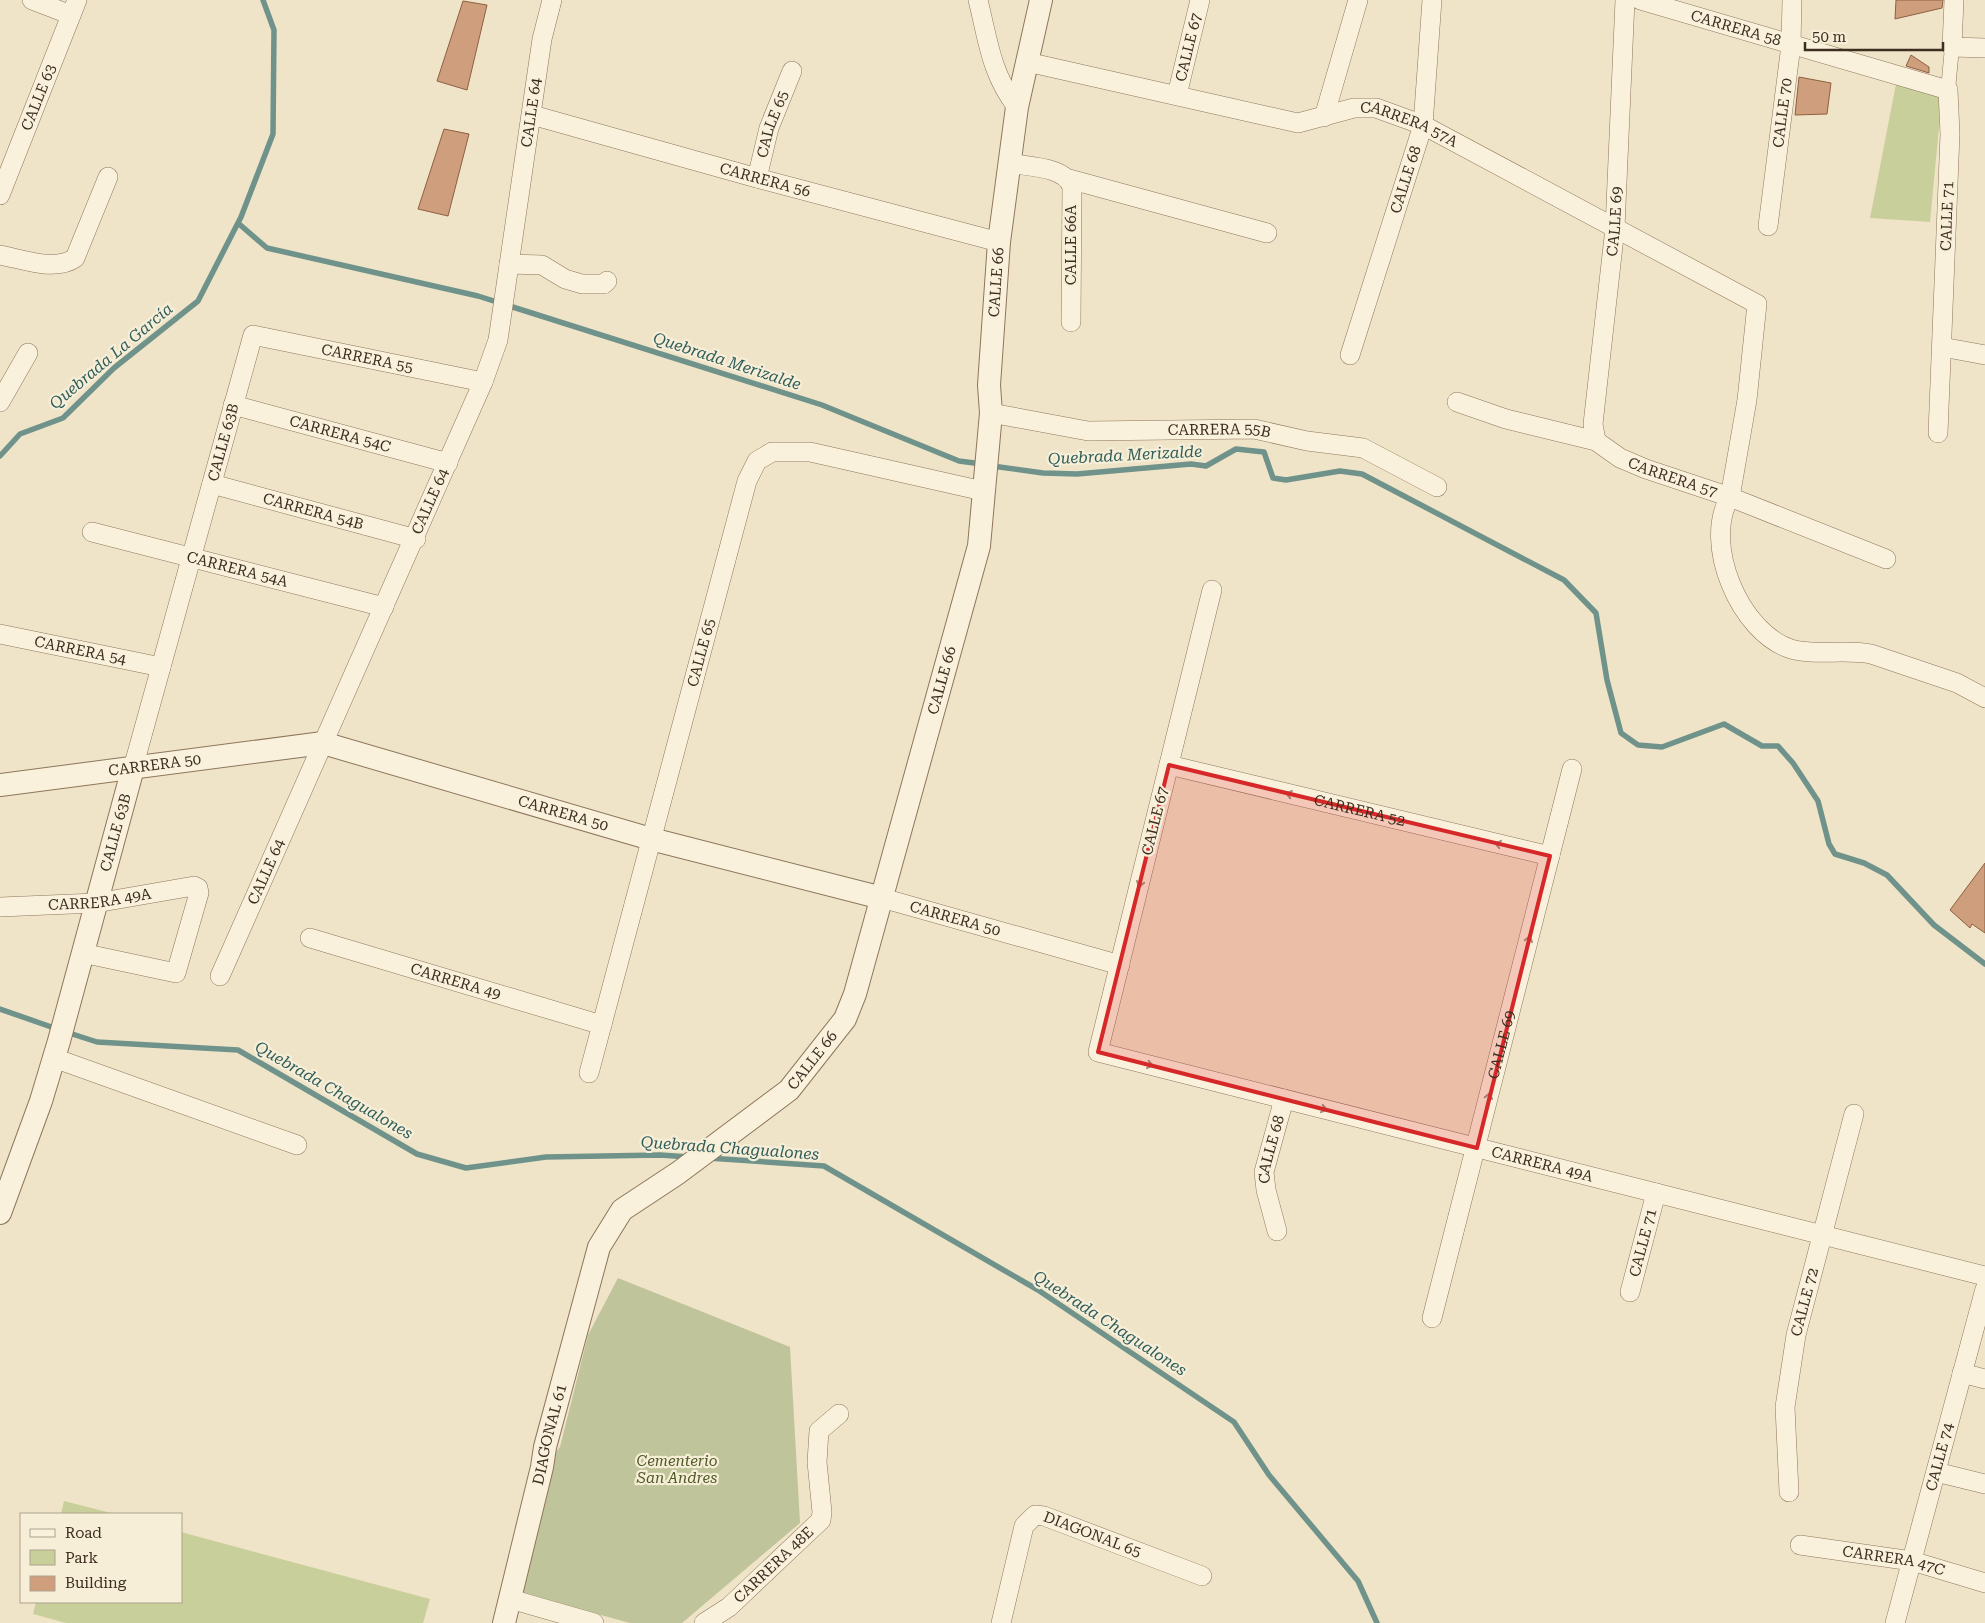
<svg xmlns="http://www.w3.org/2000/svg" width="1985" height="1623" font-family="'Roboto Serif',serif">
<rect width="100%" height="100%" fill="#f0e4c8"/>
<path fill="#c9cf9b" d="M 1896,84 L 1942,96 L 1930,222 L 1870,218 Z
M 64,1501 L 115,1514 L 61,1514 Z
M 181,1532 L 430,1599 L 423,1623 L 66,1623 L 33,1614 L 36,1602 L 181,1602 Z"/>
<path fill="#bfc49a" d="M 618,1278 L 790,1347 L 800,1523 L 682,1623 L 630,1623 L 517,1592 L 543,1466 L 560,1447 L 588,1335 Z"/>
<g fill="none" stroke-linecap="round" stroke-linejoin="round">
<path stroke="#6f938a" stroke-width="5.5" d="M 238,223 L 267,248 L 478,296 L 822,405 L 959,461 L 982,464
M 0,456 L 20,434 L 63,418 L 114,368 L 198,301 L 241,217 L 273,134 L 274,30 L 263,0
M 992,466 L 1043,473 L 1077,474 L 1191,464 L 1206,466 L 1236,449 L 1264,452 L 1273,478 L 1286,480 L 1340,471 L 1362,474 L 1564,580 L 1596,613 L 1607,680 L 1621,733 L 1638,745 L 1662,747 L 1724,724 L 1762,746 L 1778,746 L 1793,763 L 1818,801 L 1829,844 L 1835,854 L 1864,863 L 1887,875 L 1934,925 L 1985,964
M 0,1009 L 57,1029
M 66,1032 L 97,1042 L 238,1050 L 417,1154 L 466,1168 L 546,1157 L 660,1155 L 689,1157
M 708,1158 L 824,1166 L 1038,1290 L 1234,1422 L 1269,1475 L 1358,1581 L 1377,1623"/>
</g>
<path fill="#cf9f7d" stroke="#8d5f41" d="M 1896,0 L 1943,0 L 1942,8 L 1895,19 Z
M 463,1 L 487,5 L 467,90 L 437,81 Z
M 1911,55 L 1929,67 L 1929,73 L 1906,66 Z
M 1799,77 L 1831,83 L 1827,114 L 1795,115 Z
M 444,129 L 469,134 L 448,216 L 418,209 Z
M 1985,863 L 1985,933 L 1972,924 L 1970,928 L 1950,910 Z"/>
<g fill="none" stroke-linecap="round" stroke-linejoin="round">
<g stroke="#8d765c" stroke-width="15">
<path id="pedestrian" d="M 1948,90 L 1952,47"/>
</g>
<g stroke="#8d765c" stroke-width="20">
<g id="minor">
<path d="M 32,0 L 71,15"/>
<path d="M 978,0 C 988,40 991,74 1017,107"/>
<path id="s1" d="M 1640,0 L 1948,90 L 1950,134 L 1938,433"/>
<path d="M 1954,0 L 1952,47 L 1985,48"/>
<path id="s2" d="M 1027,62 L 1298,123 L 1354,108 L 1376,108 L 1423,125 L 1757,304 L 1747,400 L 1730,497 C 1702,543 1740,633 1791,649 C 1813,656 1846,649 1871,654 L 1957,683 L 1985,698"/>
<path id="s3" d="M 1177,95 L 1200,0"/>
<path id="s4" d="M 532,115 L 757,178 L 999,242"/>
<path d="M 1324,117 L 1358,0"/>
<path d="M 1009,163 C 1028,167 1065,166 1072,187 L 1071,322"/>
<path id="s5" d="M 757,178 L 769,128 L 792,71"/>
<path d="M 1069,179 L 1267,233"/>
<path id="s6" d="M 0,195 L 77,0"/>
<path id="s7" d="M 1768,226 L 1791,45 L 1792,0"/>
<path d="M 0,255 C 22,259 55,272 75,258 L 108,177"/>
<path d="M 509,264 L 542,265 L 565,279 L 582,284 L 604,284 L 607,281"/>
<path d="M 1942,347 L 1985,355"/>
<path id="s8" d="M 1350,355 L 1423,125 L 1432,0"/>
<path d="M 0,402 L 28,353"/>
<path id="s9" d="M 1457,402 L 1506,419 L 1596,441 L 1620,458 L 1646,469 L 1730,497 L 1886,559"/>
<path id="s10" d="M 233,405 L 448,463"/>
<path id="s11" d="M 991,413 L 1088,431 L 1254,429 L 1307,441 L 1363,448 L 1437,487"/>
<path id="s12" d="M 1596,441 L 1593,424 L 1615,228 L 1625,0"/>
<path id="s13" d="M 212,484 L 416,539"/>
<path id="s14" d="M 92,532 L 384,607"/>
<path id="s15" d="M 1212,590 L 1098,1052 L 1985,1276"/>
<path id="s16" d="M 0,634 L 161,667"/>
<path id="s17" d="M 1169,765 L 1550,856"/>
<path id="s18" d="M 133,768 L 253,335 L 483,382"/>
<path id="s19" d="M 882,898 L 1120,965"/>
<path id="s20" d="M 0,907 L 96,903 L 194,886 L 198,888 L 199,893 L 176,973 L 82,953"/>
<path id="s21" d="M 310,938 L 602,1025"/>
<path id="s22" d="M 220,976 L 483,382 L 498,340 L 542,39 L 552,0"/>
<path d="M 54,1058 L 297,1145"/>
<path id="s23" d="M 589,1073 L 747,481 L 757,461 L 772,452 L 810,452 L 983,491"/>
<path id="s24" d="M 1277,1231 L 1266,1190 L 1264,1172 L 1284,1099"/>
<path id="s25" d="M 1630,1292 L 1656,1193"/>
<path id="s26" d="M 1432,1318 L 1572,769"/>
<path d="M 1962,1373 L 1985,1379"/>
<path d="M 1936,1472 L 1985,1484"/>
<path id="s27" d="M 1789,1492 L 1785,1407 L 1796,1335 L 1854,1114"/>
<path id="s28" d="M 1800,1545 L 1912,1561 L 1985,1583"/>
<path d="M 510,1599 L 594,1623"/>
<path id="s29" d="M 704,1623 L 729,1607 L 821,1520 L 822,1512 L 817,1462 L 819,1431 L 839,1414"/>
<path id="s30" d="M 1001,1623 L 1024,1526 L 1035,1515 L 1044,1516 L 1202,1576"/>
<path id="s31" d="M 1895,1623 L 1985,1289"/>
</g>
</g>
<g stroke="#8d765c" stroke-width="24">
<g id="tertiary">
<path id="s32" d="M 0,785 L 323,743 L 651,839 L 882,898"/>
<path id="s33" d="M 0,1213 L 41,1101 L 59,1041 L 133,768"/>
<path id="s34" d="M 504,1623 L 542,1467 L 545,1447 L 599,1247 L 622,1210 L 678,1173 L 789,1090 L 845,1019 L 855,994 L 979,546 L 991,413 L 989,385 L 999,242 L 1017,107 L 1041,0"/>
</g>
</g>
<use href="#pedestrian" stroke="#faf1dc" stroke-width="14"/>
<use href="#minor" stroke="#faf1dc" stroke-width="19"/>
<use href="#tertiary" stroke="#faf1dc" stroke-width="22"/>
</g>
<defs><path id="oneway-shaft" d="M-6 0H5M1.5-3L5.5 0L1.5 3" fill="none" stroke-width="1.6" stroke-linecap="round" stroke-linejoin="round" transform="scale(1.25)"/></defs>
<g stroke="#9c907e">
<use href="#oneway-shaft" transform="translate(1293 795) rotate(-167)"/>
<use href="#oneway-shaft" transform="translate(1502 845) rotate(-166)"/>
<use href="#oneway-shaft" transform="translate(1141 880) rotate(104)"/>
<use href="#oneway-shaft" transform="translate(1528 943) rotate(-76)"/>
<use href="#oneway-shaft" transform="translate(1146 1064) rotate(14)"/>
<use href="#oneway-shaft" transform="translate(1488 1100) rotate(-77)"/>
<use href="#oneway-shaft" transform="translate(1320 1108) rotate(14)"/>
</g>
<path fill="#d62828" fill-opacity="0.2" stroke="#d62828" stroke-width="4" stroke-linejoin="round" d="M 1169,765 L 1550,856 L 1477,1148 L 1098,1052 Z"/>
<g text-anchor="middle" dominant-baseline="central" stroke-width="4.5" stroke-linejoin="round" paint-order="stroke">
<g font-size="15" fill="#3d2e20" stroke="#f7eed8">
<text stroke="none"><textPath href="#s1" startOffset="100">CARRERA 58</textPath></text>
<text stroke="none"><textPath href="#s3" startOffset="49">CALLE 67</textPath></text>
<text stroke="none"><textPath href="#s6" startOffset="105">CALLE 63</textPath></text>
<text stroke="none"><textPath href="#s22" startOffset="924">CALLE 64</textPath></text>
<text stroke="none"><textPath href="#s7" startOffset="114">CALLE 70</textPath></text>
<text stroke="none"><textPath href="#s5" startOffset="56">CALLE 65</textPath></text>
<text stroke="none"><textPath href="#s2" startOffset="394">CARRERA 57A</textPath></text>
<text stroke="none"><textPath href="#s4" startOffset="242">CARRERA 56</textPath></text>
<text stroke="none"><textPath href="#s8" startOffset="184">CALLE 68</textPath></text>
<text transform="translate(1947 216) rotate(-88)">CALLE 71</text>
<text stroke="none"><textPath href="#s12" startOffset="221">CALLE 69</textPath></text>
<text transform="translate(1071 245) rotate(-90)">CALLE 66A</text>
<text stroke="none"><textPath href="#s34" startOffset="1484">CALLE 66</textPath></text>
<text stroke="none"><textPath href="#s18" startOffset="566">CARRERA 55</textPath></text>
<text stroke="none"><textPath href="#s11" startOffset="230">CARRERA 55B</textPath></text>
<text stroke="none"><textPath href="#s10" startOffset="111">CARRERA 54C</textPath></text>
<text stroke="none"><textPath href="#s18" startOffset="338">CALLE 63B</textPath></text>
<text stroke="none"><textPath href="#s9" startOffset="230">CARRERA 57</textPath></text>
<text stroke="none"><textPath href="#s22" startOffset="519">CALLE 64</textPath></text>
<text stroke="none"><textPath href="#s13" startOffset="105">CARRERA 54B</textPath></text>
<text stroke="none"><textPath href="#s14" startOffset="150">CARRERA 54A</textPath></text>
<text stroke="none"><textPath href="#s16" startOffset="82">CARRERA 54</textPath></text>
<text stroke="none"><textPath href="#s23" startOffset="435">CALLE 65</textPath></text>
<text stroke="none"><textPath href="#s34" startOffset="1080">CALLE 66</textPath></text>
<text stroke="none"><textPath href="#s32" startOffset="156">CARRERA 50</textPath></text>
<text stroke="none"><textPath href="#s17" startOffset="196">CARRERA 52</textPath></text>
<text stroke="none"><textPath href="#s32" startOffset="576">CARRERA 50</textPath></text>
<text transform="translate(1155 821) rotate(-76)">CALLE 67</text>
<text stroke="none"><textPath href="#s33" startOffset="398">CALLE 63B</textPath></text>
<text stroke="none"><textPath href="#s22" startOffset="114">CALLE 64</textPath></text>
<text stroke="none"><textPath href="#s20" startOffset="100">CARRERA 49A</textPath></text>
<text stroke="none"><textPath href="#s19" startOffset="76">CARRERA 50</textPath></text>
<text stroke="none"><textPath href="#s21" startOffset="152">CARRERA 49</textPath></text>
<text stroke="none"><textPath href="#s26" startOffset="282">CALLE 69</textPath></text>
<text stroke="none"><textPath href="#s34" startOffset="675">CALLE 66</textPath></text>
<text stroke="none"><textPath href="#s24" startOffset="84">CALLE 68</textPath></text>
<text stroke="none"><textPath href="#s15" startOffset="934">CARRERA 49A</textPath></text>
<text stroke="none"><textPath href="#s25" startOffset="51">CALLE 71</textPath></text>
<text stroke="none"><textPath href="#s27" startOffset="192">CALLE 72</textPath></text>
<text stroke="none"><textPath href="#s34" startOffset="194">DIAGONAL 61</textPath></text>
<text stroke="none"><textPath href="#s31" startOffset="172">CALLE 74</textPath></text>
<text stroke="none"><textPath href="#s30" startOffset="176">DIAGONAL 65</textPath></text>
<text stroke="none"><textPath href="#s28" startOffset="95">CARRERA 47C</textPath></text>
<text stroke="none"><textPath href="#s29" startOffset="91">CARRERA 48E</textPath></text>
</g>
<g font-size="15" font-style="italic" fill="#4d5a26" stroke="#f7eed8">
<text x="677" y="1461">Cementerio<tspan x="677" dy="17">San Andres</tspan></text>
</g>
<g font-size="16" font-style="italic" fill="#2f5d5a" stroke="#f7eed8">
<text transform="translate(111 356) rotate(-40)">Quebrada La García</text>
<text transform="translate(727 361) rotate(18)">Quebrada Merizalde</text>
<text transform="translate(1125 455) rotate(-3)">Quebrada Merizalde</text>
<text transform="translate(334 1090) rotate(30)">Quebrada Chagualones</text>
<text transform="translate(730 1148) rotate(4)">Quebrada Chagualones</text>
<text transform="translate(1110 1323) rotate(33)">Quebrada Chagualones</text>
</g>
</g>
<rect x="20" y="1513" width="162" height="90" fill="#f7eed8" stroke="#ada18e"/>
<rect x="30" y="1529" width="25" height="8" fill="#faf1dc" stroke="#ada18e"/>
<text x="65" y="1538" font-size="15" fill="#3d2e20">Road</text>
<rect x="30" y="1550" width="25" height="15" fill="#c9cf9b" stroke="#ada18e"/>
<text x="65" y="1563" font-size="15" fill="#3d2e20">Park</text>
<rect x="30" y="1576" width="25" height="15" fill="#cf9f7d" stroke="#ada18e"/>
<text x="65" y="1588" font-size="15" fill="#3d2e20">Building</text>
<path d="M1805 42v8h138v-8" fill="none" stroke="#3d2e20" stroke-width="2.5"/>
<text x="1812" y="42" font-size="15" fill="#3d2e20" stroke="#f7eed8" stroke-width="4" paint-order="stroke">50 m</text>
</svg>
